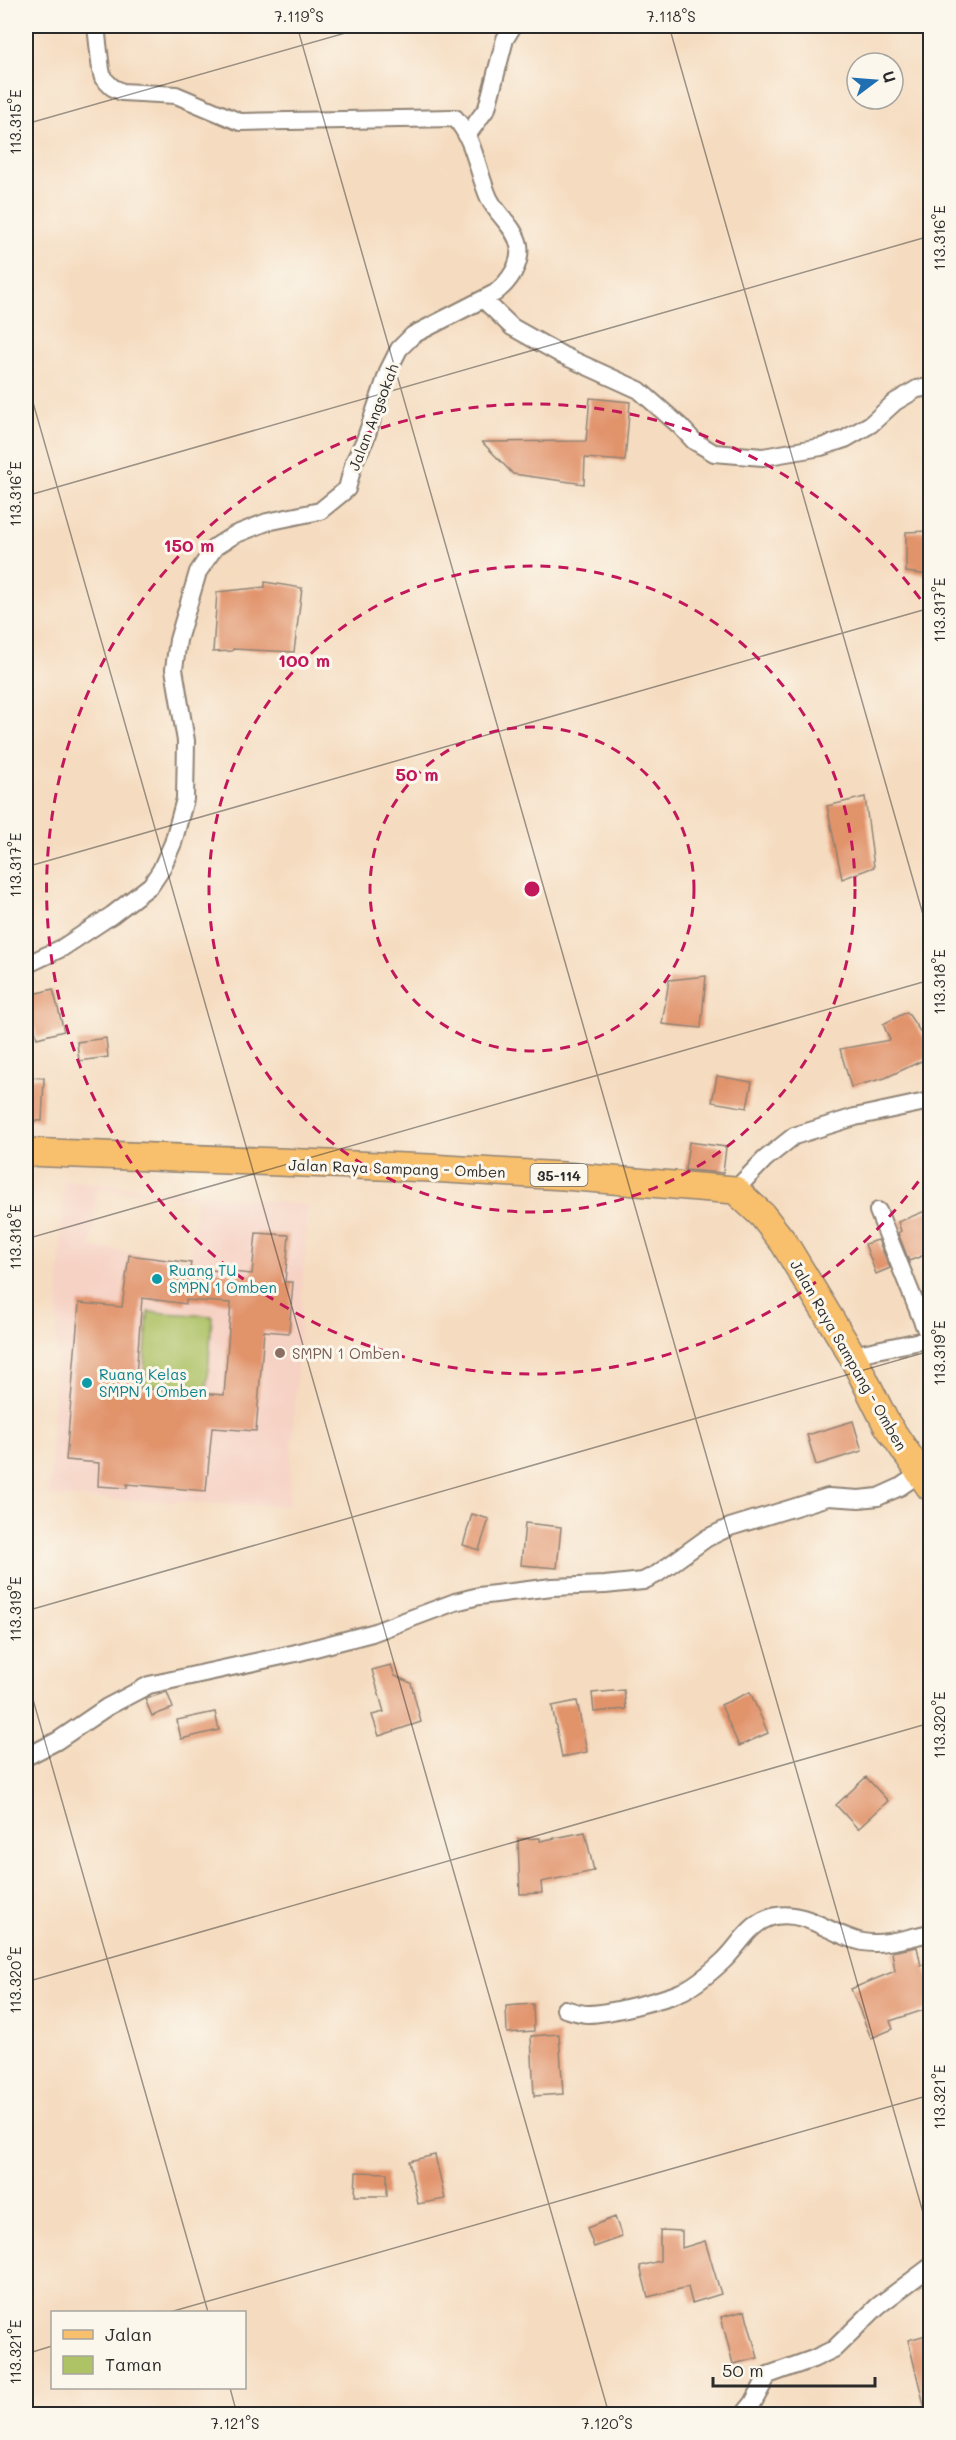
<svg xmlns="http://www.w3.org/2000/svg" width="956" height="2440" font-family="Mali,sans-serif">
<rect width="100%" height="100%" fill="#fbf7ec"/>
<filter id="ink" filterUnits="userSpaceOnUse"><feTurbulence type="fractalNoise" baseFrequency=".0167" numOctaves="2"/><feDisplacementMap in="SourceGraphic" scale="12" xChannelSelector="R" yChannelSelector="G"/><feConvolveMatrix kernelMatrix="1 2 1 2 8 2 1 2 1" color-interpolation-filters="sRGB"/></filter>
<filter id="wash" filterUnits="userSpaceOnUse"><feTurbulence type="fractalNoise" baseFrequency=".008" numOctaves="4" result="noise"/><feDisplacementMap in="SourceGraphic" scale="24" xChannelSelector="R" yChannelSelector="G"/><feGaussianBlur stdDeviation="1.35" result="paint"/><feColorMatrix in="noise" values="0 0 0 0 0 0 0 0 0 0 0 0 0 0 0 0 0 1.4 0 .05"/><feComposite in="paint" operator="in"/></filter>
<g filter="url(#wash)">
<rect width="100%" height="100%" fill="#f5dbbf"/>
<path fill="#f6d2c4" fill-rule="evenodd" d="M 64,1180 L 308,1205 L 288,1506 L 49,1497 ZM 97,1188 L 197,1198 L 190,1258 L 91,1248 ZM 256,1233 L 289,1235 L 252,1276 ZM 129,1255 L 191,1264 L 186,1304 ZM 250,1274 L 247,1304 L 204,1301 ZM 257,1279 L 293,1283 L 289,1333 L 252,1330 ZM 79,1304 L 107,1306 L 66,1460 ZM 229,1332 L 264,1335 L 256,1431 L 221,1428 ZM 166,1390 L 214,1394 L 211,1433 L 163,1429 ZM 102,1425 L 131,1427 L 127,1488 L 98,1486 Z"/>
<path fill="#aec266" stroke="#6c7648" stroke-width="1.5" d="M 148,1312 L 212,1316 L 207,1389 L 143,1385 Z"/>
<g id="blocks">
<path fill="#e1936b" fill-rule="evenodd" d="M 590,398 L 630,402 L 625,461 L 585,458 L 584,484 L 513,474 L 482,442 L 586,441 Z
M 930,531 L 930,575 L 906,572 L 906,532 Z
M 265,582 L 302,588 L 294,652 L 233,649 L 232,651 L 213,652 L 217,592 L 265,587 Z
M 865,797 L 874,867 L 842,879 L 827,806 Z
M 706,976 L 701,1028 L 662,1024 L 669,980 Z
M 53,989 L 64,1031 L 37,1038 L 31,1016 L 26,1017 L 26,996 Z
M 907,1012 L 930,1046 L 930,1057 L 885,1078 L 851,1087 L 840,1049 L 890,1040 L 883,1024 Z
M 106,1038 L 108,1057 L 79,1061 L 77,1042 Z
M 717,1076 L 752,1082 L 747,1108 L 712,1102 Z
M 26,1077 L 44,1078 L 42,1121 L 26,1120 Z
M 689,1142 L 726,1147 L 723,1173 L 685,1170 Z
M 930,1209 L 930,1253 L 909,1261 L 898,1233 L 901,1231 L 898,1222 Z
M 256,1233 L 289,1235 L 285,1282 L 293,1282 L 289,1333 L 264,1331 L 256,1431 L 212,1428 L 206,1491 L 127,1484 L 127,1488 L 98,1486 L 99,1463 L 66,1460 L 79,1303 L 122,1307 L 129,1255 L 191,1263 L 190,1268 L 252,1274 ZM 142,1298 L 186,1304 L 186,1300 L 231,1303 L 224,1395 L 135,1388 Z
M 878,1240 L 890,1268 L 876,1274 L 865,1244 Z
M 853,1421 L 862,1451 L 816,1465 L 807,1435 Z
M 472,1514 L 489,1519 L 479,1550 L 463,1545 Z
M 525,1523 L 561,1527 L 557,1568 L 521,1565 Z
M 391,1665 L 395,1676 L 411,1683 L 421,1722 L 379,1736 L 372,1715 L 384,1712 L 372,1670 Z
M 624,1690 L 626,1709 L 594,1712 L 592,1693 Z
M 167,1692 L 173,1708 L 152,1716 L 145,1699 Z
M 750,1692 L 768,1733 L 739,1746 L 721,1705 Z
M 577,1701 L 587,1752 L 562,1757 L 552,1706 Z
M 215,1712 L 219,1730 L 181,1739 L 177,1720 Z
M 866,1777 L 888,1801 L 858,1829 L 836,1805 Z
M 585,1832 L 594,1871 L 541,1882 L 542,1893 L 520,1894 L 518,1839 L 540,1838 L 540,1841 Z
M 917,1947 L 921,1966 L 925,1964 L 930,1982 L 930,2008 L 890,2021 L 893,2029 L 871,2038 L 851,1989 L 895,1971 L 892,1952 Z
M 533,2004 L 534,2031 L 507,2033 L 506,2006 Z
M 559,2034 L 563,2094 L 534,2096 L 531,2036 Z
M 435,2155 L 445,2199 L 418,2204 L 409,2161 Z
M 356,2172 L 387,2173 L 387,2196 L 355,2196 Z
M 615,2217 L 622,2237 L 594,2247 L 587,2228 Z
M 660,2230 L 682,2231 L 682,2248 L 705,2241 L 721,2294 L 692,2303 L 688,2287 L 648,2297 L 640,2266 L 660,2261 Z
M 745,2311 L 758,2358 L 733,2364 L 721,2317 Z
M 930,2334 L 930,2405 L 924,2405 L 908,2340 Z"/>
</g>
</g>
<g filter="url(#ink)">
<use href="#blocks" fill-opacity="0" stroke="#908375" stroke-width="1.5"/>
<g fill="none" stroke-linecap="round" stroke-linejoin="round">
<g stroke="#908375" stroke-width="20">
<path id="street" d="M 468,134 L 487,108 L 505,39 L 513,26
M 484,300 L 512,327 L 562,355 L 639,390 L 680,426 L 694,441 L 714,453 L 763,457 L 821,447 L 845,439 L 871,424 L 895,402 L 917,389 L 930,387
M 26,965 L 62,948 L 112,915 L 151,885 L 161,870 L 173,843 L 185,799 L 186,741 L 174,669 L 178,640 L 198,572 L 215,547 L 234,535 L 267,522 L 320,511 L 347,489 L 354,462 L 365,440 L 389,369 L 399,349 L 413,335 L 495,293 C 509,282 522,264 519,245 C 515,227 497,215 489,198 C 477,171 475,140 455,118 L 240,122 L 176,95 L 122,92 L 112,87 L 103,78 L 101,70 L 96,26
M 735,1190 L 765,1159 L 794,1136 L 855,1117 L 930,1101
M 878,1211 L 930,1340
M 852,1355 L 930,1339
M 26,1757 L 57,1741 L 107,1707 L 149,1685 L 296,1653 L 372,1633 L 455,1602 L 479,1596 L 552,1587 L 605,1585 L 643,1581 L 657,1574 L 707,1538 L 730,1527 L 828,1497 L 859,1499 L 878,1497 L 900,1487 L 919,1474
M 565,2009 C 572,2011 580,2014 588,2014 C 608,2014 662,2000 681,1992 C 696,1985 709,1974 722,1962 C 740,1946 749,1921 776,1916 C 807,1910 834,1937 863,1942 C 884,1946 910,1937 930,1933
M 744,2414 L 753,2403 L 768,2375 L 813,2359 L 834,2349 L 878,2306 L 930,2267"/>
</g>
<g stroke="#908375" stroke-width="30">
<path id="primary" d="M 26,1152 L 430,1168 L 563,1176 L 735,1190 L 762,1215 L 784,1243 L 852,1355 L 886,1423 L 930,1487"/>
</g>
<use href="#street" stroke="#fff" stroke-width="16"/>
<use href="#primary" stroke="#f8bf6c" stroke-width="27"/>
</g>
</g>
<path fill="none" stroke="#2b2b2b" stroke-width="1.5" stroke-opacity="0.45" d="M 297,26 L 930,2237M 669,26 L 930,939M 26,124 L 370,26M 26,378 L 609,2414M 26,496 L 930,236M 26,867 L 930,608M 26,1239 L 930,980M 26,1611 L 930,1351M 26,1675 L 208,2312M 26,1982 L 930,1723M 170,2312 L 930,2095M 26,2354 L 52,2346M 230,2388 L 237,2414"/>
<g fill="none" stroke="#c2185b" stroke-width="3" stroke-dasharray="10 8">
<circle cx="532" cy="889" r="162"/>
<circle cx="532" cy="889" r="323"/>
<path d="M929 1167A485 485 0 1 1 929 611"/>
</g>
<g fill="#0f9aa8" stroke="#fbf7ec" stroke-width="2">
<circle cx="157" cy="1279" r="6"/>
<circle cx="87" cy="1383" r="6"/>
</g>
<circle fill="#8d6e63" stroke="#fbf7ec" stroke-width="2" cx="280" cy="1353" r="6"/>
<g text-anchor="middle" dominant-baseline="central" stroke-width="6" stroke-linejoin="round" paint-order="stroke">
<rect fill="#fbf7ec" stroke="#696865" stroke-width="1.5" x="530.5" y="1164" width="57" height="22" rx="4.5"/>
<g font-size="14" font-weight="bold" fill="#2b2b2b">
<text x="559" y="1175">35-114</text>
</g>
<g font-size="15" fill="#2b2b2b" stroke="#fbf7ec">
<text transform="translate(373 417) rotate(-69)">Jalan Angsokah</text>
<text transform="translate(397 1168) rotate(2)">Jalan Raya Sampang - Omben</text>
<text transform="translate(849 1355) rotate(60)">Jalan Raya Sampang - Omben</text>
</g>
<g font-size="15" fill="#0d838f" stroke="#fbf7ec" text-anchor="start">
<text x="169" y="1270">Ruang TU<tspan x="169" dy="17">SMPN 1 Omben</tspan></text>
<text x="99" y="1374">Ruang Kelas<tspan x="99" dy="17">SMPN 1 Omben</tspan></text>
</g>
<g font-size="15" fill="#785e54" stroke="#fbf7ec" text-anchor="start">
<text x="292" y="1353">SMPN 1 Omben</text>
</g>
</g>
<circle cx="532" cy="889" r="9" fill="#c2185b" stroke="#fbf7ec" stroke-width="3"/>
<g font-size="18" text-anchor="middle" font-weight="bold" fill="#c2185b" stroke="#fbf7ec" stroke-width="6" stroke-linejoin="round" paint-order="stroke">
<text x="189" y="552">150 m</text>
<text x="304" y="667">100 m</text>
<text x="417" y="781">50 m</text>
</g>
<rect width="956" height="2440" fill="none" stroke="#fbf7ec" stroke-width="66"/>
<rect x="51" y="2311" width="195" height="78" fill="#fbf7ec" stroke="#a8a59f" stroke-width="1.5"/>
<rect x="63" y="2330" width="30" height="9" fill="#f8bf6c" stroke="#a8a59f" stroke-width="1.5"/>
<text x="105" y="2341" font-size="18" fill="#2b2b2b">Jalan</text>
<rect x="63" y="2356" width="30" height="18" fill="#aec266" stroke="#a8a59f" stroke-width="1.5"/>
<text x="105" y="2371" font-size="18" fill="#2b2b2b">Taman</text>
<g transform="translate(875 81) rotate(74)"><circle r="28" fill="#fbf7ec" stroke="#a8a59f" stroke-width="1.5"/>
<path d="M0-4.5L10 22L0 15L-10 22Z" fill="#1f6fb2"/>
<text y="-9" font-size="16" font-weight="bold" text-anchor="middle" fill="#2b2b2b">U</text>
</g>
<path d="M713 2377v9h162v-9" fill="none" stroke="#2b2b2b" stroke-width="3"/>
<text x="722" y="2377" font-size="18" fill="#2b2b2b" stroke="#fbf7ec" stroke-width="4.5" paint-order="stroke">50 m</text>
<rect x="33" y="33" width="890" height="2374" fill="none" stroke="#2b2b2b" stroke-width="2"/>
<g font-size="15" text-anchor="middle" fill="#2b2b2b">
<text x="299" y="22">7.119°S</text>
<text x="671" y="22">7.118°S</text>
<text transform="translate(16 122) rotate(-90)" y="5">113.315°E</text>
<text transform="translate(940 238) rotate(-90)" y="5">113.316°E</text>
<text transform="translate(16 494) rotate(-90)" y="5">113.316°E</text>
<text transform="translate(940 610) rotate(-90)" y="5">113.317°E</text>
<text transform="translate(16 865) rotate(-90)" y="5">113.317°E</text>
<text transform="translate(940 982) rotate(-90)" y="5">113.318°E</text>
<text transform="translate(16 1237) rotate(-90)" y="5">113.318°E</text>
<text transform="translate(940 1353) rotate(-90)" y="5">113.319°E</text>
<text transform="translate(16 1609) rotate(-90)" y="5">113.319°E</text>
<text transform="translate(940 1725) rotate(-90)" y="5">113.320°E</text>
<text transform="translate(16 1980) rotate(-90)" y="5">113.320°E</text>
<text transform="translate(940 2097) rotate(-90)" y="5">113.321°E</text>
<text transform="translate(16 2352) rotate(-90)" y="5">113.321°E</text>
<text x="235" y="2429">7.121°S</text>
<text x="607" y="2429">7.120°S</text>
</g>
</svg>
